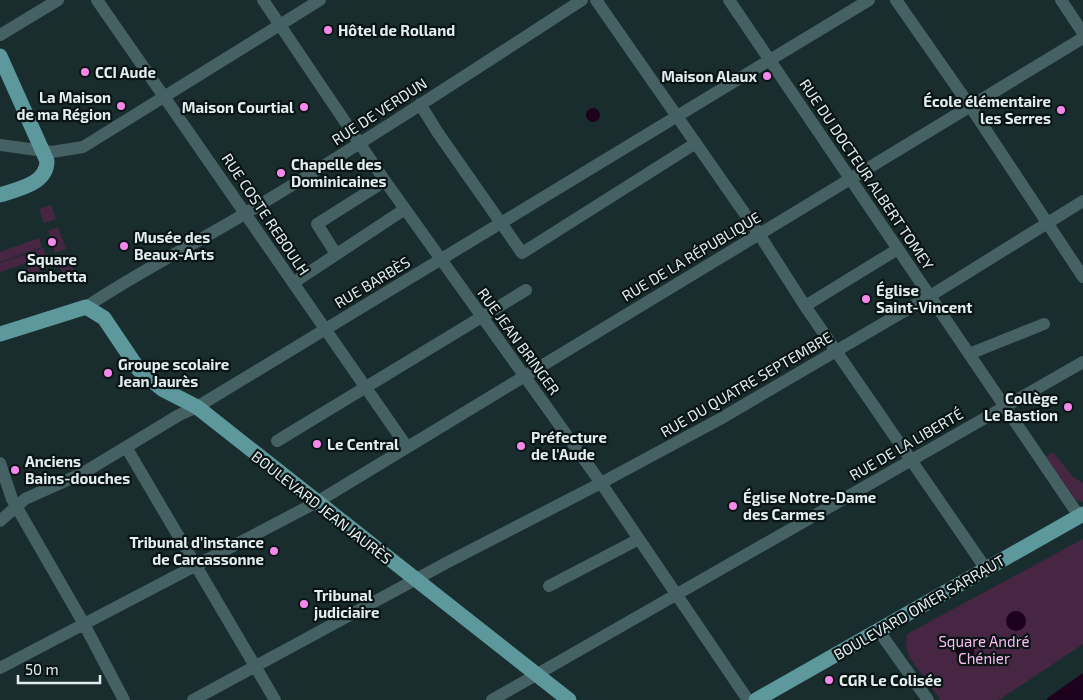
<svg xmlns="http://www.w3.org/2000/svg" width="1083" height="700" font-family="'Exo 2',sans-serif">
<rect width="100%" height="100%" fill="#192d2f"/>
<path fill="#472643" d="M 51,205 L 56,219 L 44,223 L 39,209 Z
M 58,227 L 66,249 L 55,253 L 48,231 Z
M 39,238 L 42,247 L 0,262 L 0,252 Z
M 43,248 L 46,256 L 0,272 L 0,263 Z
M 68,254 L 75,275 L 64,279 L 57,258 Z
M 48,261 L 50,267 L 26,276 L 23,270 Z
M 1053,452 L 1073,477 L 1083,483 L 1083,502 L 1076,500 L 1046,457 Z
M 1083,539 L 1083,644 L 999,700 L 941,700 L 911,660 L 906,648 L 907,634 Z"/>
<path fill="#1e011c" d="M586 115a7 7 0 1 1 14 0a7 7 0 1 1-14 0Z
M1006 621a10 10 0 1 1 20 0a10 10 0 1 1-20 0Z
M 959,637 L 968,639 C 975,646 978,657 968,662 C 958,659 955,654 954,644 Z
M 1083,673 L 1083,700 L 1046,700 L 1049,697 Z"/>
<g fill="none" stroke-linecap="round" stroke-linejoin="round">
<path stroke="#466163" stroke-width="12" d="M 97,0 L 407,447
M 263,0 L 385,181 L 601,483 L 748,700
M 596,0 L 759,234 L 805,306 L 986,569
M 729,0 L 1079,516
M 896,0 L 970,106 L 1083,277
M 1061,0 L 1083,33
M 0,35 L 58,0
M 420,104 L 438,133 L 522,253 L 696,143
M 0,145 L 52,152 L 83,147 L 320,0
M 336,254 L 317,224 L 385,181
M 293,283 L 405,209
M 805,306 L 898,249
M 86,307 C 138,272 193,245 246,213 C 360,145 471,72 582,0
M 969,354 L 1044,324
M 277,441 L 526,290
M 126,447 L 275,700
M 0,463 L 12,499 L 84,624 L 124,700
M 0,521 L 25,499 L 83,473 L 179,415 L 197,407 L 869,0
M 549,586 L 639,539
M 878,630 L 928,700
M 0,668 L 317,502 L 1083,38
M 193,700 L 446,563 L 601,483 L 720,419 L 930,296 L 1083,201
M 492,700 L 1083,362"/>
<path stroke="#5d989c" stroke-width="15" d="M 0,56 L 47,161 C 47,184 18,189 0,195
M 0,334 L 86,307 L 104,318 L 139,370 L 162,389 L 197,407 L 569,700
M 756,700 L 1083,514"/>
</g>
<g fill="#f788eb" stroke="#0b1414" stroke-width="2">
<circle cx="328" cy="30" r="5"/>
<circle cx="85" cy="72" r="5"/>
<circle cx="767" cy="76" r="5"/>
<circle cx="121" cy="106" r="5"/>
<circle cx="304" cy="107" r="5"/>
<circle cx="1061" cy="110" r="5"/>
<circle cx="281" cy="173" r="5"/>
<circle cx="52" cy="242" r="5"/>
<circle cx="124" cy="246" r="5"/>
<circle cx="866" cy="299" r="5"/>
<circle cx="108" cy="373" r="5"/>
<circle cx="1068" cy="407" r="5"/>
<circle cx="317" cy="444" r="5"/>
<circle cx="521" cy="446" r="5"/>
<circle cx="15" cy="470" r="5"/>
<circle cx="733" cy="506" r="5"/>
<circle cx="274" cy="551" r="5"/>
<circle cx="304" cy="604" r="5"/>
<circle cx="829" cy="680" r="5"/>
</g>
<g text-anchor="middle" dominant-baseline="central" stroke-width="4.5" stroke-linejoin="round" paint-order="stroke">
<g font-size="15" font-weight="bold" fill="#e1edee" stroke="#0b1414" text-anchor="start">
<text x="338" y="30">Hôtel de Rolland</text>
<text x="95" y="72">CCI Aude</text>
<text x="757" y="76" text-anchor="end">Maison Alaux</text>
<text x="111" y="97" text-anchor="end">La Maison<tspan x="111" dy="17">de ma Région</tspan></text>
<text x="1051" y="101" text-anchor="end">École élémentaire<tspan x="1051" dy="17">les Serres</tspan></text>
<text x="294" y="107" text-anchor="end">Maison Courtial</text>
<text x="291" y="164">Chapelle des<tspan x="291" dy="17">Dominicaines</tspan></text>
<text x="134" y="237">Musée des<tspan x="134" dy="17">Beaux-Arts</tspan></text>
<text x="52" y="259" text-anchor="middle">Square<tspan x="52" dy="17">Gambetta</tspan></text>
<text x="876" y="290">Église<tspan x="876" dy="17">Saint-Vincent</tspan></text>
<text x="118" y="364">Groupe scolaire<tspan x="118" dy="17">Jean Jaurès</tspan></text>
<text x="1058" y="398" text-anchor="end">Collège<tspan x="1058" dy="17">Le Bastion</tspan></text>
<text x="531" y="437">Préfecture<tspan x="531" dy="17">de l'Aude</tspan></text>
<text x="327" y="444">Le Central</text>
<text x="25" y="461">Anciens<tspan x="25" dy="17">Bains-douches</tspan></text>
<text x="743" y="497">Église Notre-Dame<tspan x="743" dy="17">des Carmes</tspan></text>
<text x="264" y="542" text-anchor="end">Tribunal d'instance<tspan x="264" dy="17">de Carcassonne</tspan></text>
<text x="314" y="595">Tribunal<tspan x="314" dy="17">judiciaire</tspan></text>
<text x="839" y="680">CGR Le Colisée</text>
</g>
<g font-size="15" fill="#e1edee" stroke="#0b1414">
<text transform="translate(379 111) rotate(-33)">RUE DE VERDUN</text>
<text transform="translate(867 174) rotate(56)">RUE DU DOCTEUR ALBERT TOMEY</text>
<text transform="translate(266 214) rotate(56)">RUE COSTE REBOULH</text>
<text transform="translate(691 256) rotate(-31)">RUE DE LA RÉPUBLIQUE</text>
<text transform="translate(372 282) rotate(-31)">RUE BARBÈS</text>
<text transform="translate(519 341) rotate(54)">RUE JEAN BRINGER</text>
<text transform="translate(746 384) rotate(-30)">RUE DU QUATRE SEPTEMBRE</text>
<text transform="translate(906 444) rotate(-30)">RUE DE LA LIBERTÉ</text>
<text transform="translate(322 507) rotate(38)">BOULEVARD JEAN JAURÈS</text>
<text transform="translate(919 607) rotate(-30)">BOULEVARD OMER SARRAUT</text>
</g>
<g font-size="15" fill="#fdbcf4" stroke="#0b1414">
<text x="984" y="641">Square André<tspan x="984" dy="17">Chénier</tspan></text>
</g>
</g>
<path d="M18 675v8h82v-8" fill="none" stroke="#e1edee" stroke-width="2.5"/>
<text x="25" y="675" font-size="15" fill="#e1edee" stroke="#0b1414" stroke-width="4" paint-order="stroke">50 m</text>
</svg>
